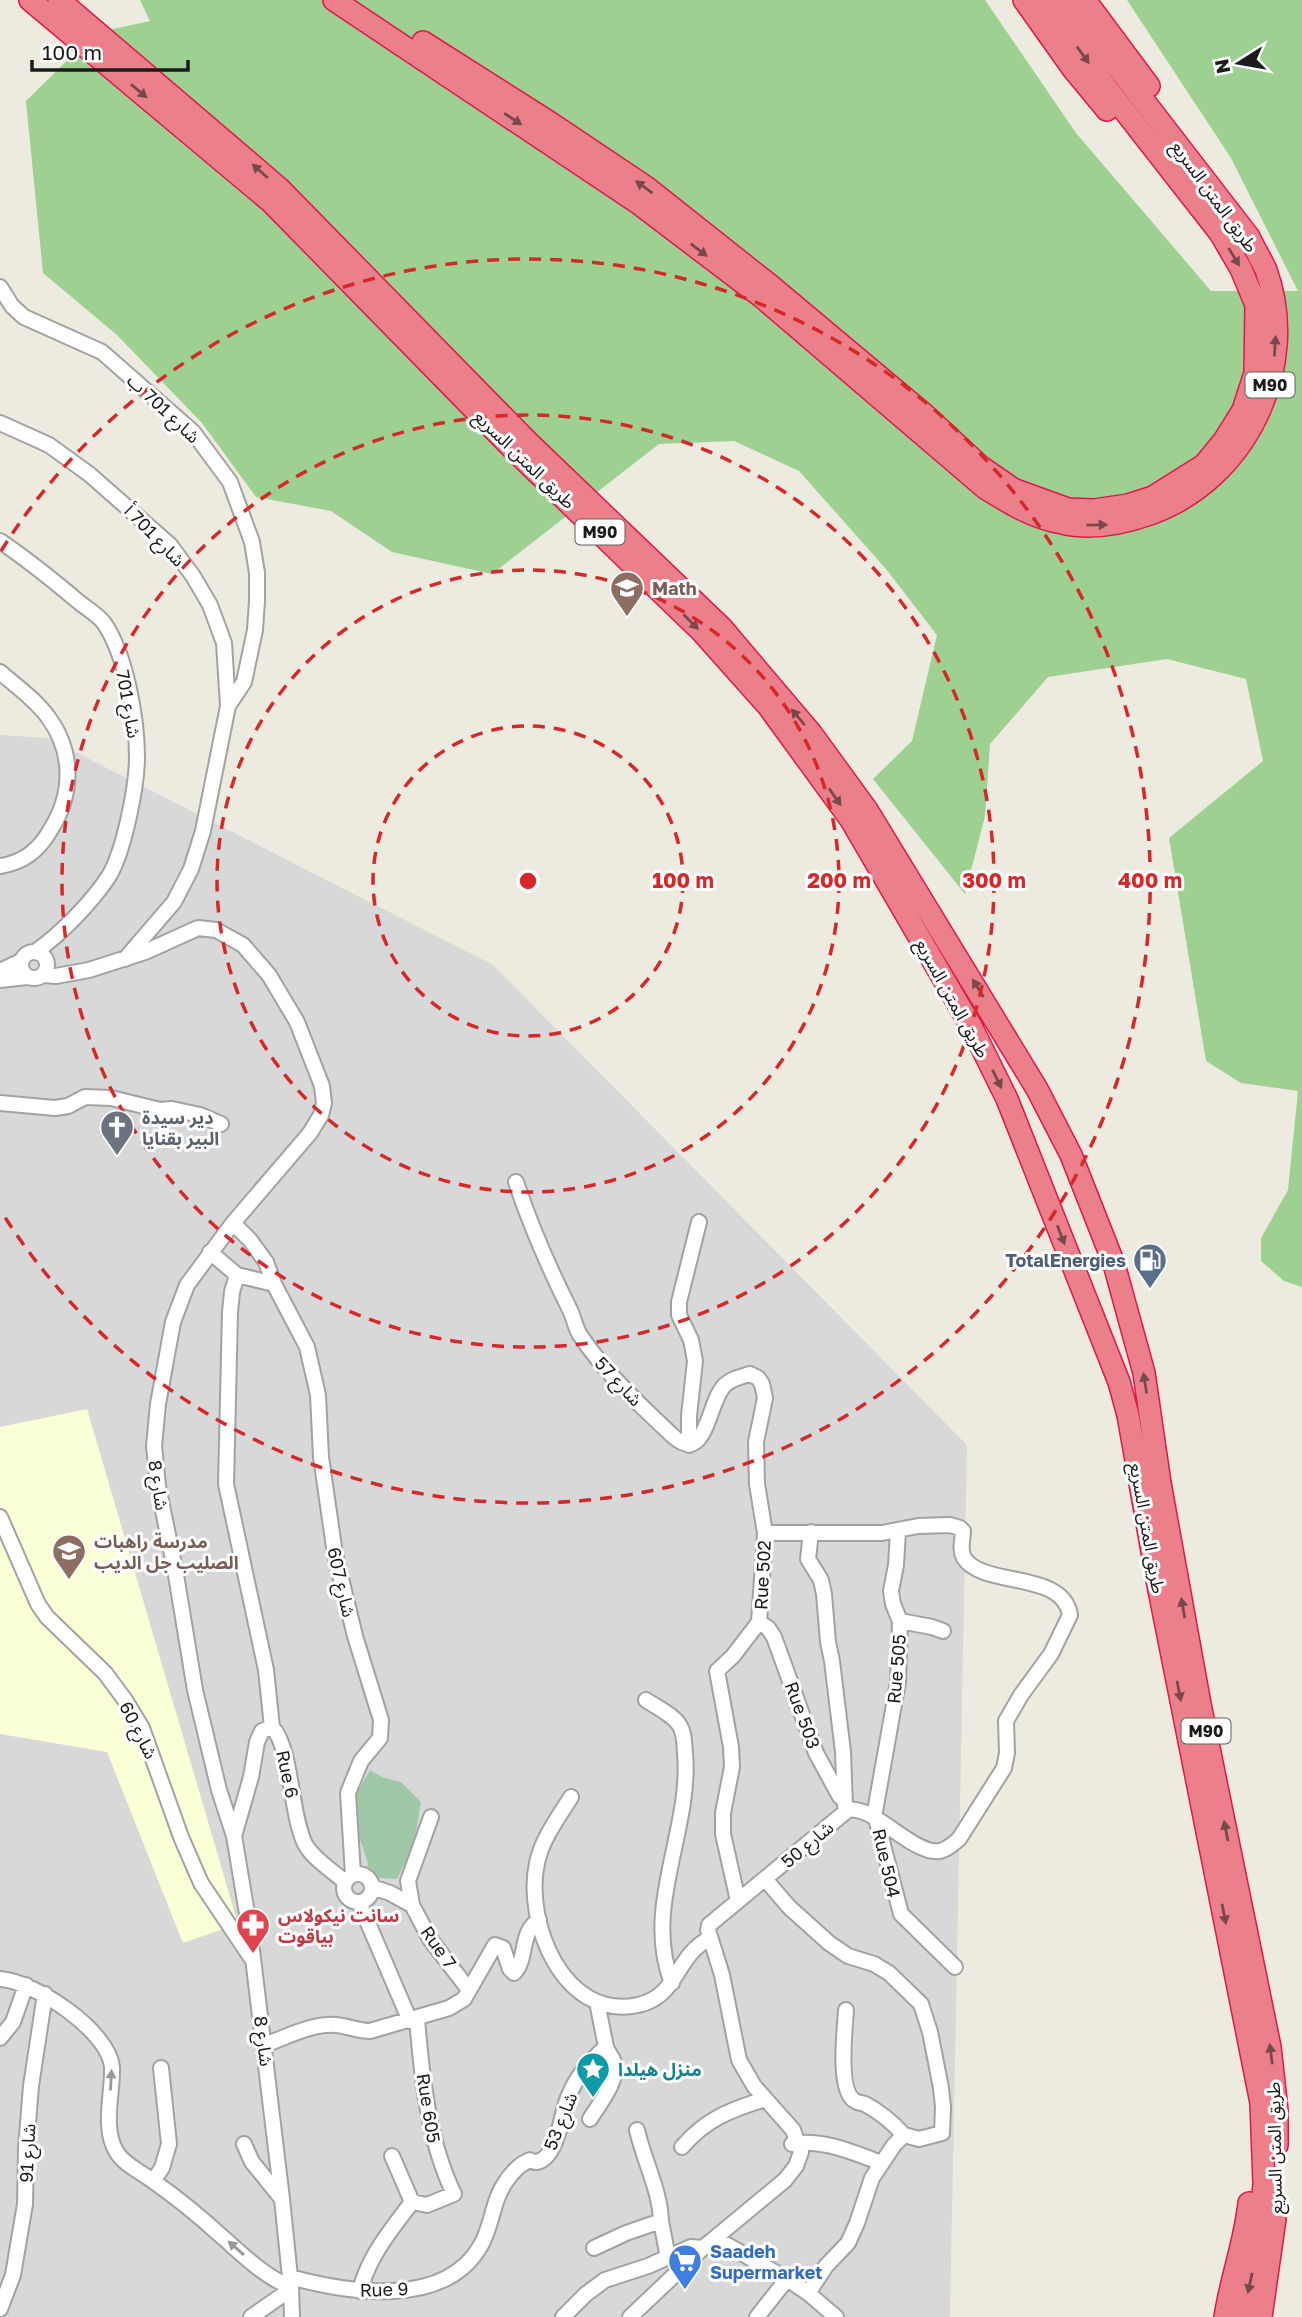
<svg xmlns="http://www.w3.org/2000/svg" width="1302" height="2317" font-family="'Golos Text','Noto Sans Arabic',sans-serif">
<rect width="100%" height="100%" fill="#edeadf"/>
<path fill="#d9d8d8" d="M 0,735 L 48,738 L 493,965 L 967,1445 L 950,2317 L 0,2317 Z"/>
<path fill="#fbffd6" d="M 87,1409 L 238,1924 L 183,1943 L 107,1752 L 0,1734 L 0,1427 Z"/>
<path fill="#9dd091" d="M 140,0 L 985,0 L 1076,133 L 1211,291 L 1298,291 L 1231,158 L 1127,0 L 1302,0 L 1302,1287 L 1284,1281 L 1261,1261 L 1261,1238 L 1288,1190 L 1298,1091 L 1241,1083 L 1206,1061 L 1169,838 L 1263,761 L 1246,679 L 1167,659 L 1048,677 L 990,744 L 985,816 L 965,894 L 873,779 L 912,741 L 937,635 L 886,569 L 799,471 L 734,441 L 659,444 L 492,574 L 392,552 L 331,511 L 256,497 L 202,423 L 117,335 L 43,273 L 26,101 L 95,33 L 150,21 Z"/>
<path fill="#9fc8a9" d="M 370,1770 L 382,1777 L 401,1782 L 421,1802 L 414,1844 L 397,1879 L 379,1878 L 367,1869 L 368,1863 L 355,1825 L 352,1801 Z"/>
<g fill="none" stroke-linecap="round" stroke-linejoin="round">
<g stroke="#a2a2a2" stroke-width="18">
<path id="minor" d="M 0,287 L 12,306 L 24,317 L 102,352 L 193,432 L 230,482 L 252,542 L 257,573 L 257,601 L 255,630 L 244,682 L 228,706
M 0,423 L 49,445 L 89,474 L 170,545 L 193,576 L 210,605 L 224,643 L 228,706 L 203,831 L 191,869 L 174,902 L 125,959
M 0,541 C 28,560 54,581 80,603 C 88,609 99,616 104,623 C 126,655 137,719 137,757 C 137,786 124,851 109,876 C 92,902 60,935 35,952
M 0,672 C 16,686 36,700 48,717 C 74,752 73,794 51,829 C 40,849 23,863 0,866
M21 965a13 13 0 1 1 26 0a13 13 0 1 1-26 0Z
M 0,971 L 21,961
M 43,975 L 56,976 L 89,970 L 145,952 L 198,928 L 216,930 L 243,945 L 269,975 L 297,1022 L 322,1086 L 324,1103 L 321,1115 L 310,1133 L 233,1223 L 187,1285 L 173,1322 L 158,1404 L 154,1446 L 158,1486 L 175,1569 L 195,1690 L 219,1790 L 234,1836 L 249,1925 L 282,2199 L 291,2287 L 292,2317
M 0,980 L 27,977
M 0,1103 L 55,1108 L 68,1106 L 85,1097 L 111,1098 L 160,1110 L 172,1109 L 200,1115 L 221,1124
M 516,1182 C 531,1227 549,1268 570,1310 C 574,1318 575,1327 580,1335 C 605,1373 641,1406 674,1437 C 707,1465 708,1400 725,1385 C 732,1378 741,1377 750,1374 L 758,1378 L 762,1384 L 765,1398 L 756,1442 L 757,1484 L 765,1533 L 759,1622 L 733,1656 L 717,1671 L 731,1747 L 732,1767 L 723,1813 L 723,1834 L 738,1901
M 233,1223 L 250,1240 L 266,1262 L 274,1284 L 307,1347 L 318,1395 L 321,1457 L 335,1554 L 355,1636 L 381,1720 L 380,1738 L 361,1761 L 348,1793 L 353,1875
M 210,1252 L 237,1275 L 274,1284
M 237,1275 L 232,1292 L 230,1312 L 226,1484 L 266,1670 L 272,1727
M 689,1445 L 689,1416 L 695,1361 L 691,1340 L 679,1315 L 679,1302 L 699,1222
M 0,1517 L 38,1604 L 47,1617 L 105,1673 L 125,1700 L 142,1728 L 181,1837 L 201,1883 L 252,1959
M 811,1532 L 808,1559 L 821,1580 L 824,1594 L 828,1642 L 832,1661 L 843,1752 L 845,1806
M 900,1621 L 932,1627 L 943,1631
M 759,1622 L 768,1628 L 774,1637 L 816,1753 L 840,1797
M 646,1700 C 656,1707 674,1715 680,1726 C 685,1734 684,1745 685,1753 C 692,1830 642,1907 672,1983
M 571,1797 C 558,1818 542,1839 537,1863 C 524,1923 564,2021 638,2005 C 679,1996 674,1957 710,1938
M 874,1817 L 898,1682 L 900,1621 L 893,1604 L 891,1591 L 896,1565 L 898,1531
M 876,1818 L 901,1914 L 955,1967
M 234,1836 L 251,1777 L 257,1742 L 262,1731 L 272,1727 C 292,1748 290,1813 305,1844 C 313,1859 333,1871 345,1882
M344 1888a14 14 0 1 1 28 0a14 14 0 1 1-28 0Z
M 765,1879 L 789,1907 L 829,1943 L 848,1956 L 874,1964 L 889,1973 L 921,2004 L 930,2032 L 941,2088 L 943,2107 L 942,2133 L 919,2139 L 904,2135 L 894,2145 L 872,2178 L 857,2223 L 848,2243 L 826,2266 L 808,2293
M 372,1887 L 390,1893 L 412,1905 L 430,1939 L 469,1990
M 359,1902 L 410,2021
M 412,1905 L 408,1881 L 431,1817
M 0,1979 C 34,1981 109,2031 112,2067 C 113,2093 102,2127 116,2151 C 123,2164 141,2172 153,2181 C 176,2197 198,2215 219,2234 C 241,2253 264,2277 291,2287
M 846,2010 C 845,2029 837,2091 855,2101 C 858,2103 862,2103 865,2104 C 880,2112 893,2123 904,2135
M 0,2038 L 13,2022 L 26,1985
M 264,2045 C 287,2037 312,2023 336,2025 C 348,2026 358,2031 370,2031 L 449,2008 L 464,1999 L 495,1945 L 503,1948 L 510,1969 L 514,1973 C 528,1959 519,1932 539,1920
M 590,2119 C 599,2104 619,2081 614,2062 C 612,2057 608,2052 606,2047
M 637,2130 C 644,2161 660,2190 661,2221
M 244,2144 L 252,2162 L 282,2199
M 792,2144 C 820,2138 855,2153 881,2163
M 682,2147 C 706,2119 730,2110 765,2099
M 392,2156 L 412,2202
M 153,2181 L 162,2168 L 169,2144 L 161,2068
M 715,2238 L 787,2279 L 808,2293 L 836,2317
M 594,2248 L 626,2233 L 661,2221 L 668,2258
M 290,2277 C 349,2293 445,2309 481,2245 C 493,2224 492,2200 507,2180 C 511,2174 519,2165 526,2162 C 533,2158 529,2162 536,2162 C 545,2161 551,2151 554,2144 C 562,2128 562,2108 570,2093 C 578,2074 591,2060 606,2047 L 597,2002
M 360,2291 C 368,2257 391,2230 412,2202 L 427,2205 L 454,2194 C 428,2140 422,2078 417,2019
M 0,2309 L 13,2275 L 25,2204 L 26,2148 L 31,2086 L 45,1994
M 251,2317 L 281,2296 L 291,2294
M 563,2317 L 586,2294 L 605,2280 L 648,2266 L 691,2247 L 703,2248
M 630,2317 L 703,2248 L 785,2180 L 796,2166 L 801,2152 L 793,2130 L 754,2086 L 739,2060 L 722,1975 L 708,1930 L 709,1925 L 849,1809 C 855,1810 860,1810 866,1813 C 886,1821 919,1855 940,1851 C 948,1849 953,1844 959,1839 L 1004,1768 L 1007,1753 L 1006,1721 L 1021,1695 L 1051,1654 L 1070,1615 C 1063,1570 983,1588 964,1558 C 959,1549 963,1540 963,1531 L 960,1528 L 950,1525 L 918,1526 L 882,1533 L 765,1533
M 757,2317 L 787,2279"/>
</g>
<g stroke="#e0184a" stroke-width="24">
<path id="highway" d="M 30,0 L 271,202 L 516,452 L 702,632 L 768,706 L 851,820 L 971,1026 L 1007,1099 L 1119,1382 L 1128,1415 L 1157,1580 L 1261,2103 L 1264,2184 L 1259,2238 L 1243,2317
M 59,0 L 279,188 L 528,442 L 722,628 L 811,733 L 867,810 L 1037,1089 L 1071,1155 L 1114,1264 L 1144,1373 L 1160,1483 L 1200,1704 L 1270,2047 L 1277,2110 L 1277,2145
M 334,0 L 638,203 L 763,298 L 985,488 C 1009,503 1033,518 1062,523 C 1092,530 1122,524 1150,514 C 1246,480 1301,367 1266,270 C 1261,259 1254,248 1249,237 L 1066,0
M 1024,0 L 1073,69 L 1107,110
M 1085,0 L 1149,86
M 423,42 L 549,122 L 646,187 L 771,286 L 925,415 L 980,466 L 1013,489 L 1068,509 L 1094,510 L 1128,505 L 1153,497 L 1204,465 L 1223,442 L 1243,410 L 1255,373 L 1256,305 L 1241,269 L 1220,233 L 1106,87 L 1043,0
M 1225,2317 C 1231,2278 1245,2242 1249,2203
M 1261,2317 L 1275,2219"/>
</g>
<use href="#minor" stroke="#fff" stroke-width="14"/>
<use href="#highway" stroke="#ec808a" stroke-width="21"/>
</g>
<defs><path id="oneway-solid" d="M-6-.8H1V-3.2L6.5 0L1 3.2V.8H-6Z" transform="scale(1.75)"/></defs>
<g fill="#79484d">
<use href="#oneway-solid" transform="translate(1083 55) rotate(54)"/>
<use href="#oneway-solid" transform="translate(139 91) rotate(40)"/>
<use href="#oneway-solid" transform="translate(513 119) rotate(33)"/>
<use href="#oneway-solid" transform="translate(260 171) rotate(-138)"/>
<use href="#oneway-solid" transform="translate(644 187) rotate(-144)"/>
<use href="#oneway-solid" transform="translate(699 250) rotate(37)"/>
<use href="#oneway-solid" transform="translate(1234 257) rotate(59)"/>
<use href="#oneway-solid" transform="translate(1275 346) rotate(-87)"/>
<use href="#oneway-solid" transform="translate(1097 525) rotate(-1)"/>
<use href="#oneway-solid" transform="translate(691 622) rotate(45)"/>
<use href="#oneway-solid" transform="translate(798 717) rotate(-130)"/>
<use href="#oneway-solid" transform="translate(835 797) rotate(55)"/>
<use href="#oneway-solid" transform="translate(978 988) rotate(-122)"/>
<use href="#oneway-solid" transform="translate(997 1079) rotate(64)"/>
<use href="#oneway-solid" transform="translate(1061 1235) rotate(69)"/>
<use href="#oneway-solid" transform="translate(1145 1383) rotate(-99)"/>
<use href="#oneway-solid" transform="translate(1183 1608) rotate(-100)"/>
<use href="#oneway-solid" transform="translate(1179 1691) rotate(79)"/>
<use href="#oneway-solid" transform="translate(1226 1831) rotate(-101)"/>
<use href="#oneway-solid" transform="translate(1224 1914) rotate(79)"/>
<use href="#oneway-solid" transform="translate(1271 2054) rotate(-97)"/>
<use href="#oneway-solid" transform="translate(1250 2283) rotate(102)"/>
</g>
<g fill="#989898">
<use href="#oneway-solid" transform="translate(111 2080) rotate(-87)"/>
<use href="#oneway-solid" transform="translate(236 2248) rotate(-139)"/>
</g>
<g fill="none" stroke="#d62828" stroke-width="3.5" stroke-dasharray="12 9">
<circle cx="528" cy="881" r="155"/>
<circle cx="528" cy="881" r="311"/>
<circle cx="528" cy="881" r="466"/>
<path d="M1 551A622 622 0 1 1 1 1211"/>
</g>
<defs>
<g id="school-pin" transform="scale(1.75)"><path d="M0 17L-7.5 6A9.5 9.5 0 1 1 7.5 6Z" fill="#8d6e63" stroke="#fff"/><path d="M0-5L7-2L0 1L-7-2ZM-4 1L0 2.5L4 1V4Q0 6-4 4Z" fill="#fff"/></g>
<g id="church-pin" transform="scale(1.75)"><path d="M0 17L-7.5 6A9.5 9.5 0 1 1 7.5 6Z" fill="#6b7280" stroke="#fff"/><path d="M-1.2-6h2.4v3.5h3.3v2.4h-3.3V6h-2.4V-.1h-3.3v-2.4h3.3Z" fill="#fff"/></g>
<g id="fuel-pin" transform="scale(1.75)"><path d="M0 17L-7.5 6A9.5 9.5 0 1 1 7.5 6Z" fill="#5c6f8a" stroke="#fff"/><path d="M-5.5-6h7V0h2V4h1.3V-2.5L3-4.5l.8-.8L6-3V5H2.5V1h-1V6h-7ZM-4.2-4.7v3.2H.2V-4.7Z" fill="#fff"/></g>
<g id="pharmacy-pin" transform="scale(1.75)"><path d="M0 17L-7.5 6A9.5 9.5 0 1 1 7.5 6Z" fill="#e0444e" stroke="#fff"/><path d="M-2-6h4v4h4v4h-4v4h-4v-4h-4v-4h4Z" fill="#fff"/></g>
<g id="sight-pin" transform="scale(1.75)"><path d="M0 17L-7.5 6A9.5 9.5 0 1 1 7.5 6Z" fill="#0f9aa8" stroke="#fff"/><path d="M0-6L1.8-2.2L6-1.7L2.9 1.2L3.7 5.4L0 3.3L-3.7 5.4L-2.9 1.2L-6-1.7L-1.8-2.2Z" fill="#fff"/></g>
<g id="supermarket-pin" transform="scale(1.75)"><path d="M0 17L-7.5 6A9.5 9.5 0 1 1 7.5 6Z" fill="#3f7fe0" stroke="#fff"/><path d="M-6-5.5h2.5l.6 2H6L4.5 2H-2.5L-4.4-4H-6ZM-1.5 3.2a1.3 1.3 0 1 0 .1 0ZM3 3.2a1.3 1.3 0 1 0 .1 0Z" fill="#fff"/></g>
</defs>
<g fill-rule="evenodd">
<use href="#school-pin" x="627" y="588"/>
<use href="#church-pin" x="117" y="1127"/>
<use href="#fuel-pin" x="1150" y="1260"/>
<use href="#school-pin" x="69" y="1551"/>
<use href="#pharmacy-pin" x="253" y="1925"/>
<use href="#sight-pin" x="593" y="2069"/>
<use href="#supermarket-pin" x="685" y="2261"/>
</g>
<g text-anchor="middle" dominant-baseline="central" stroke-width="6" stroke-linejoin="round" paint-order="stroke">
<g fill="#fff" stroke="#5f5f5f" stroke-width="2">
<rect x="1245.5" y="372.5" width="49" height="25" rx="5"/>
<rect x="575.5" y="519.5" width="49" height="25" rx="5"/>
<rect x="1181.5" y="1718.5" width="49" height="25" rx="5"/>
</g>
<g font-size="16" font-weight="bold" fill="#1b1b1b">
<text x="1270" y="385">M90</text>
<text x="600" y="532">M90</text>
<text x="1206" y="1731">M90</text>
</g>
<g font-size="18" fill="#1b1b1b" stroke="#fff">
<text transform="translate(1215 196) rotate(54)">طريق المتن السريع</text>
<text transform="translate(164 408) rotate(43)">شارع 701 ب</text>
<text transform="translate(525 459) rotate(44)">طريق المتن السريع</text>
<text transform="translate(155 535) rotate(46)">شارع 701 أ</text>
<text transform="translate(129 704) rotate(80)">شارع 701</text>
<text transform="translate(953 998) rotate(61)">طريق المتن السريع</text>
<text transform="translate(619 1381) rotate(47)">شارع 57</text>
<text transform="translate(159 1485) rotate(81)">شارع 8</text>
<text transform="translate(1148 1528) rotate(80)">طريق المتن السريع</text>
<text transform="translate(762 1575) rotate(-87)">Rue 502</text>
<text transform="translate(342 1582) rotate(77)">شارع 607</text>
<text transform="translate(896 1669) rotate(-85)">Rue 505</text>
<text transform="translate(803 1715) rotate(70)">Rue 503</text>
<text transform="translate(139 1730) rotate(63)">شارع 60</text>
<text transform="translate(288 1774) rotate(78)">Rue 6</text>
<text transform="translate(807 1844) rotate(-40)">شارع 50</text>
<text transform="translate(887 1863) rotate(77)">Rue 504</text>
<text transform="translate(439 1947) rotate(55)">Rue 7</text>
<text transform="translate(264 2041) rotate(83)">شارع 8</text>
<text transform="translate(429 2108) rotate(81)">Rue 605</text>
<text transform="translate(560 2121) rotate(-68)">شارع 53</text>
<text transform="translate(1274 2148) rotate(-91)">طريق المتن السريع</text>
<text transform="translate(27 2153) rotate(-87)">شارع 91</text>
<text transform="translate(384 2289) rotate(-2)">Rue 9</text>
</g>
<g font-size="18" font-weight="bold" fill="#785e54" stroke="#fff" text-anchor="start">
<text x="652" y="588">Math</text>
<text x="94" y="1541">مدرسة راهبات<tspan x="94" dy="21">الصليب جل الديب</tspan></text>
</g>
<g font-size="18" font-weight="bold" fill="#5b616d" stroke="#fff" text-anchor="start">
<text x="142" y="1117">دير سيدة<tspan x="142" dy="21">البير بقنايا</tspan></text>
</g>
<g font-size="18" font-weight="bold" fill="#4e5e75" stroke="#fff" text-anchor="end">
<text x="1126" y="1260">TotalEnergies</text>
</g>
<g font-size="18" font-weight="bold" fill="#be3a42" stroke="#fff" text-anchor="start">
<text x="278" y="1915">سانت نيكولاس<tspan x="278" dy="21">بياقوت</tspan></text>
</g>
<g font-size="18" font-weight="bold" fill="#0d838f" stroke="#fff" text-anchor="start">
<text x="618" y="2069">منزل هيلدا</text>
</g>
<g font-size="18" font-weight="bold" fill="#366cbe" stroke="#fff" text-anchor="start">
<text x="710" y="2251">Saadeh<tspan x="710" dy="21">Supermarket</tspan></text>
</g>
</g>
<circle cx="528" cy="881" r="10" fill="#d62828" stroke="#fff" stroke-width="3.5"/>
<g font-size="21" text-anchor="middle" font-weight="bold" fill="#d62828" stroke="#fff" stroke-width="6" stroke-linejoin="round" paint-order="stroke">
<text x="683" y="888">100 m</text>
<text x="839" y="888">200 m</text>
<text x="994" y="888">300 m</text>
<text x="1150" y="888">400 m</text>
</g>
<g transform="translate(1239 63) rotate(259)" stroke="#ffffff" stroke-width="5" paint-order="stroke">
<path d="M0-5L12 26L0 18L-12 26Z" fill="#1b1b1b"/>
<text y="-10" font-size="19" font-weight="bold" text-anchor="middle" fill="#1b1b1b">N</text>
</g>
<path d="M32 60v10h156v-10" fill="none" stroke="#1b1b1b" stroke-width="3.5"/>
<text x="42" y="60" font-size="21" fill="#1b1b1b" stroke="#ffffff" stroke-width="5" paint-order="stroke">100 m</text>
</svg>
